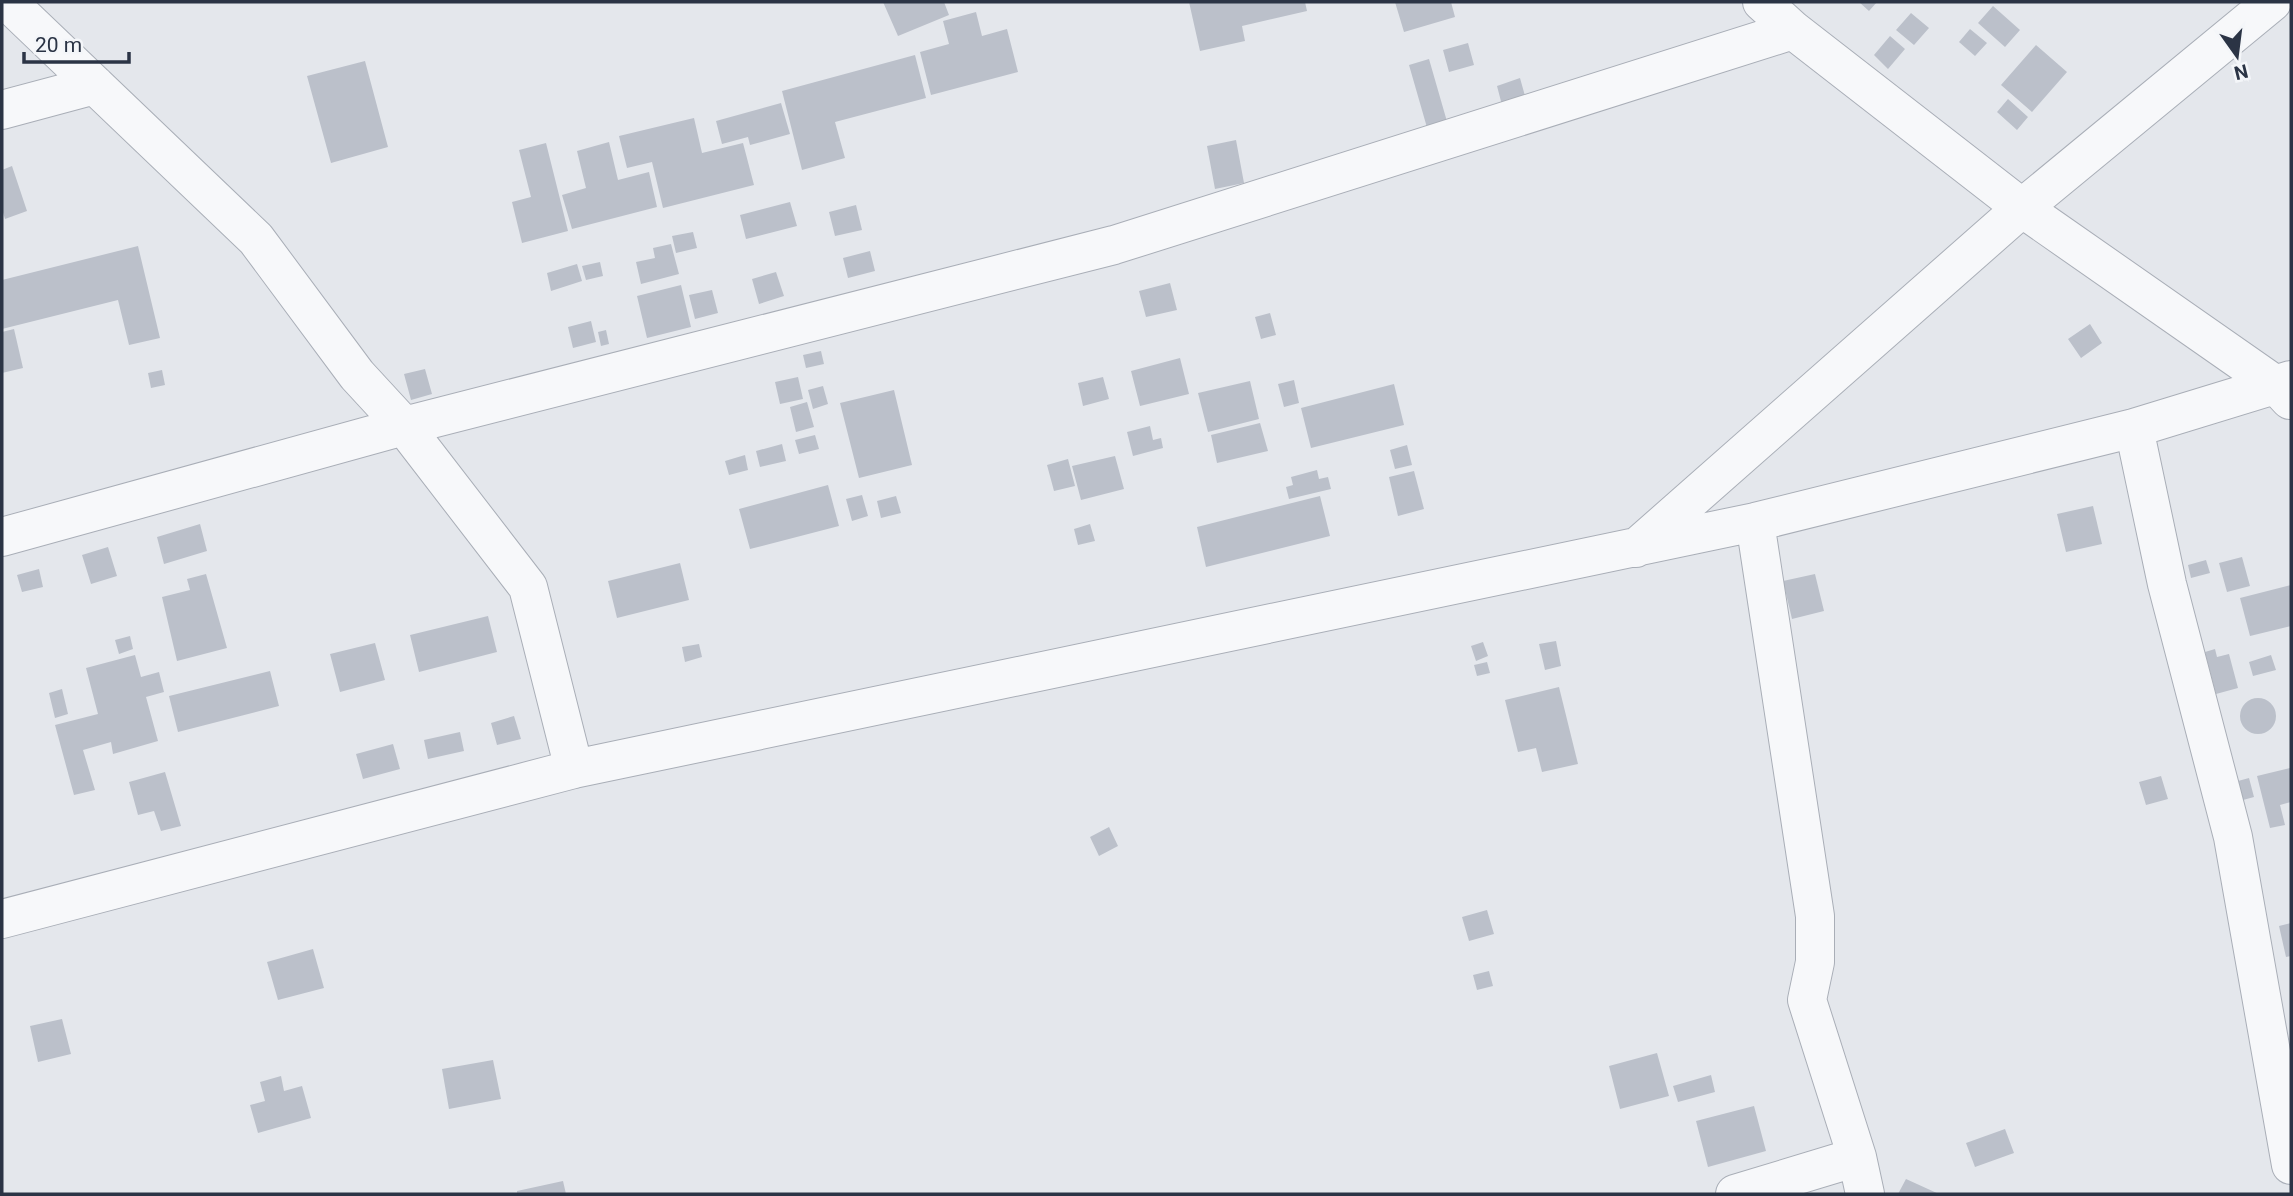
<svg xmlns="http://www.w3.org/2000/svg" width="2293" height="1196" font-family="Roboto,sans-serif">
<rect width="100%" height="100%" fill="#e4e7ec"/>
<path fill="#bbc0ca" d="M 883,2 L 944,2 L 949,15 L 898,36 Z
M 1189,2 L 1305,2 L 1307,11 L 1242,26 L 1245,41 L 1200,51 Z
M 1395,2 L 1451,2 L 1455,17 L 1404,32 Z
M 1859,2 L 1877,2 L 1869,11 Z
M 1993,6 L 2020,30 L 2005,47 L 1978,23 Z
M 976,12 L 982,36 L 1007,29 L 1018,72 L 931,95 L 920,52 L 949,44 L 943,21 Z
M 1911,13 L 1929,28 L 1914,45 L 1896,30 Z
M 1970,29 L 1987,43 L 1975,56 L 1959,42 Z
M 1890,36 L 1905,49 L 1888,69 L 1874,55 Z
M 1468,43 L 1474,65 L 1449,72 L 1443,50 Z
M 2036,45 L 2067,72 L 2032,112 L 2001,85 Z
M 915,55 L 926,98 L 835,122 L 845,158 L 802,170 L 782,91 Z
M 1429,59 L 1448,125 L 1428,131 L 1409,65 Z
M 365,61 L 388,147 L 331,163 L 307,76 Z
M 1520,78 L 1527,103 L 1503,109 L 1497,86 Z
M 2008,99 L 2028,117 L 2017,130 L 1997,112 Z
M 781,103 L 790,134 L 750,145 L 748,137 L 722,144 L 716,121 Z
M 694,118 L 702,153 L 743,143 L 754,185 L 663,208 L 652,162 L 627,168 L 619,136 Z
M 1236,140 L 1244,183 L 1215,189 L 1207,146 Z
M 609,142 L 618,180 L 649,172 L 657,207 L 572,229 L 562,195 L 586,188 L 577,151 Z
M 546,143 L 568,231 L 522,243 L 512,202 L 531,197 L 519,150 Z
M 12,166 L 27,211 L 5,219 L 2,209 L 2,170 Z
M 790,202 L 797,226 L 746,239 L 740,215 Z
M 856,205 L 862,230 L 835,236 L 829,212 Z
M 693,232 L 697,248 L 676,253 L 672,236 Z
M 671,244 L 679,274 L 641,284 L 636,262 L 655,258 L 653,248 Z
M 138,246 L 160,338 L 129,345 L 118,300 L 2,329 L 2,280 Z
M 870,251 L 875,271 L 848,278 L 843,258 Z
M 600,262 L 603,276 L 586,280 L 582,266 Z
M 577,264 L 582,281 L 551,291 L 547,273 Z
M 776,272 L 784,296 L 759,304 L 752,279 Z
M 1170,283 L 1177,310 L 1146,317 L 1139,291 Z
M 681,285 L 691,327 L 647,338 L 637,296 Z
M 712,290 L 718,313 L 695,319 L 689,295 Z
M 1270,313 L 1276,335 L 1261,339 L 1255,317 Z
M 591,321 L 596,342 L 573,348 L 568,327 Z
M 2090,324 L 2102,343 L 2081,358 L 2068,339 Z
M 14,329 L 23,368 L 2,373 L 2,332 Z
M 606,330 L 609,344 L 601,346 L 598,332 Z
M 821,351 L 824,364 L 806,368 L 803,355 Z
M 1180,358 L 1189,394 L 1140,406 L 1131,371 Z
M 425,369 L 432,394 L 411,400 L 404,374 Z
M 162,370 L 165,385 L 151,388 L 148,373 Z
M 798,377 L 803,399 L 780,404 L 775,382 Z
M 1103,377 L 1109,399 L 1083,406 L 1078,383 Z
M 1294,380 L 1299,403 L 1284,407 L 1278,384 Z
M 1250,381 L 1259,419 L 1208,432 L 1198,393 Z
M 1394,384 L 1404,425 L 1311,448 L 1301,408 Z
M 823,386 L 828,404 L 813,409 L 808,390 Z
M 894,390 L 912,465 L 859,478 L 840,403 Z
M 807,402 L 814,427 L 796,432 L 790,407 Z
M 1260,423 L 1268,451 L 1217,463 L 1211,435 Z
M 1150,426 L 1153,440 L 1161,438 L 1163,448 L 1133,456 L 1127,432 Z
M 815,435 L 819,449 L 799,454 L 795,440 Z
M 782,444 L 786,461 L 760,467 L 756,451 Z
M 1407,445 L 1412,465 L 1395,469 L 1390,450 Z
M 745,455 L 748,470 L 729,475 L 725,461 Z
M 1115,456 L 1124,489 L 1081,500 L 1072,466 Z
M 1068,459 L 1075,486 L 1054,491 L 1047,465 Z
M 1317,470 L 1319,479 L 1328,477 L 1331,489 L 1289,499 L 1286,487 L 1293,485 L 1291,477 Z
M 1414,471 L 1424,509 L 1398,516 L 1389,477 Z
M 828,485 L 839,526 L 750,549 L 739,509 Z
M 862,495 L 868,516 L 852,521 L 846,499 Z
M 896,496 L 901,513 L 881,518 L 877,501 Z
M 1320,496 L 1330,536 L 1206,567 L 1197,527 Z
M 2093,506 L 2102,544 L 2066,552 L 2057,514 Z
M 200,524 L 207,551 L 164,564 L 157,537 Z
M 1090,524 L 1095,541 L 1078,545 L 1074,529 Z
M 108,547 L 117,576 L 91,584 L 82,555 Z
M 2242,557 L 2250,586 L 2227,592 L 2219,563 Z
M 2206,560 L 2210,573 L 2191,578 L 2188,565 Z
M 680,563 L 689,600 L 617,618 L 608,581 Z
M 39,569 L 43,587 L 22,592 L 17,575 Z
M 206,574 L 227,648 L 177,661 L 162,597 L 190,590 L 187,579 Z
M 1815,574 L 1824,611 L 1792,619 L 1783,581 Z
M 2291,585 L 2291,626 L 2250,636 L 2240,598 Z
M 488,616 L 497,652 L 419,672 L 410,635 Z
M 130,636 L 133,649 L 119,654 L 115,640 Z
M 1556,641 L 1561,666 L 1545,670 L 1539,644 Z
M 1483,642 L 1488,656 L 1476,661 L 1471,646 Z
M 375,643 L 385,680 L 340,692 L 330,654 Z
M 699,644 L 702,657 L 685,662 L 682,647 Z
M 2215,649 L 2217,657 L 2229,654 L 2238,688 L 2216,694 L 2205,652 Z
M 135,655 L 141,677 L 159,672 L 164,692 L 146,697 L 158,741 L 113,754 L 111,742 L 83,750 L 95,790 L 74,795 L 55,725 L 98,714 L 86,668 Z
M 2271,655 L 2276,670 L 2253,676 L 2249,662 Z
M 1487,662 L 1490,673 L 1477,676 L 1474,665 Z
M 270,671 L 279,706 L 178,732 L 169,696 Z
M 1559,687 L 1578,764 L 1542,772 L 1536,748 L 1518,752 L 1505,700 Z
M 62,689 L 68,714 L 55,718 L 49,693 Z
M2240 716a18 18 0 1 1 36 0a18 18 0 1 1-36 0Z
M 514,716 L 521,739 L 497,745 L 491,723 Z
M 460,732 L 464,751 L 428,759 L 424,740 Z
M 393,744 L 400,769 L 363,779 L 356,754 Z
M 2290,768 L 2291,802 L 2280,805 L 2285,825 L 2270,828 L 2257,776 Z
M 165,772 L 181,826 L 161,831 L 154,811 L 138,815 L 129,782 Z
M 2161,776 L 2168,799 L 2146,805 L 2139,782 Z
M 2249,778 L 2254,797 L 2243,800 L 2238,781 Z
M 1109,827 L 1118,846 L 1099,856 L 1090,837 Z
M 1487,910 L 1494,934 L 1469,941 L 1462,917 Z
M 2291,923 L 2291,956 L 2286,957 L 2279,926 Z
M 313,949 L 324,988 L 278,1000 L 267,962 Z
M 1489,971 L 1493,986 L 1477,990 L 1473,975 Z
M 62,1019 L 71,1054 L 38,1062 L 30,1026 Z
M 1657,1053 L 1669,1096 L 1620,1109 L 1609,1066 Z
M 493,1060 L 501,1099 L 449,1109 L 442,1069 Z
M 1711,1075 L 1715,1092 L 1678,1102 L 1673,1086 Z
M 281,1076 L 284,1091 L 302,1086 L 311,1118 L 258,1133 L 250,1105 L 265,1101 L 260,1082 Z
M 1754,1106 L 1766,1151 L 1708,1167 L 1696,1121 Z
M 2005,1129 L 2014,1153 L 1975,1167 L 1966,1143 Z
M 1906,1179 L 1939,1194 L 1898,1194 Z
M 563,1181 L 566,1194 L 517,1194 L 517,1191 Z"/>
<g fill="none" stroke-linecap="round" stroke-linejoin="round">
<g stroke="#a9aeb7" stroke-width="40">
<path id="minor" d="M 8,2 L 256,239 L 357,375 L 404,426 L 528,587 L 574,769
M 1762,2 L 1793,30 L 2022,208 L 2277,386 L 2290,400
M 2,110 L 95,85
M 2134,428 L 2167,584 L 2233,837 L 2291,1165
M 1755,522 L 1815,916 L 1815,962 L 1807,1000 L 1857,1157 L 1865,1194
M 2,537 L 404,426 L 1114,245 L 1793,30
M 1636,548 L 2022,208 L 2272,2
M 2,919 L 574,769 L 1755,522 L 2134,428 L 2291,380
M 1735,1194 L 1857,1157"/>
</g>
<use href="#minor" stroke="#f7f8fa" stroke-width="38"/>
</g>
<rect width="2293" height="1196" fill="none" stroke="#2b3445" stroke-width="7"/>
<g transform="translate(2237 56) rotate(166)" stroke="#f4f6f9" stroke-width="5" paint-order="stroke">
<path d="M0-5L12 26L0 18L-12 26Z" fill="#2b3445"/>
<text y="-10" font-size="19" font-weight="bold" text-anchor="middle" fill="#2b3445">N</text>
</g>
<path d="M24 52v10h105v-10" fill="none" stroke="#2b3445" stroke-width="3.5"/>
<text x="35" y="52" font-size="21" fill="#2b3445" stroke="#f4f6f9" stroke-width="5" paint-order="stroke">20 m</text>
</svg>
